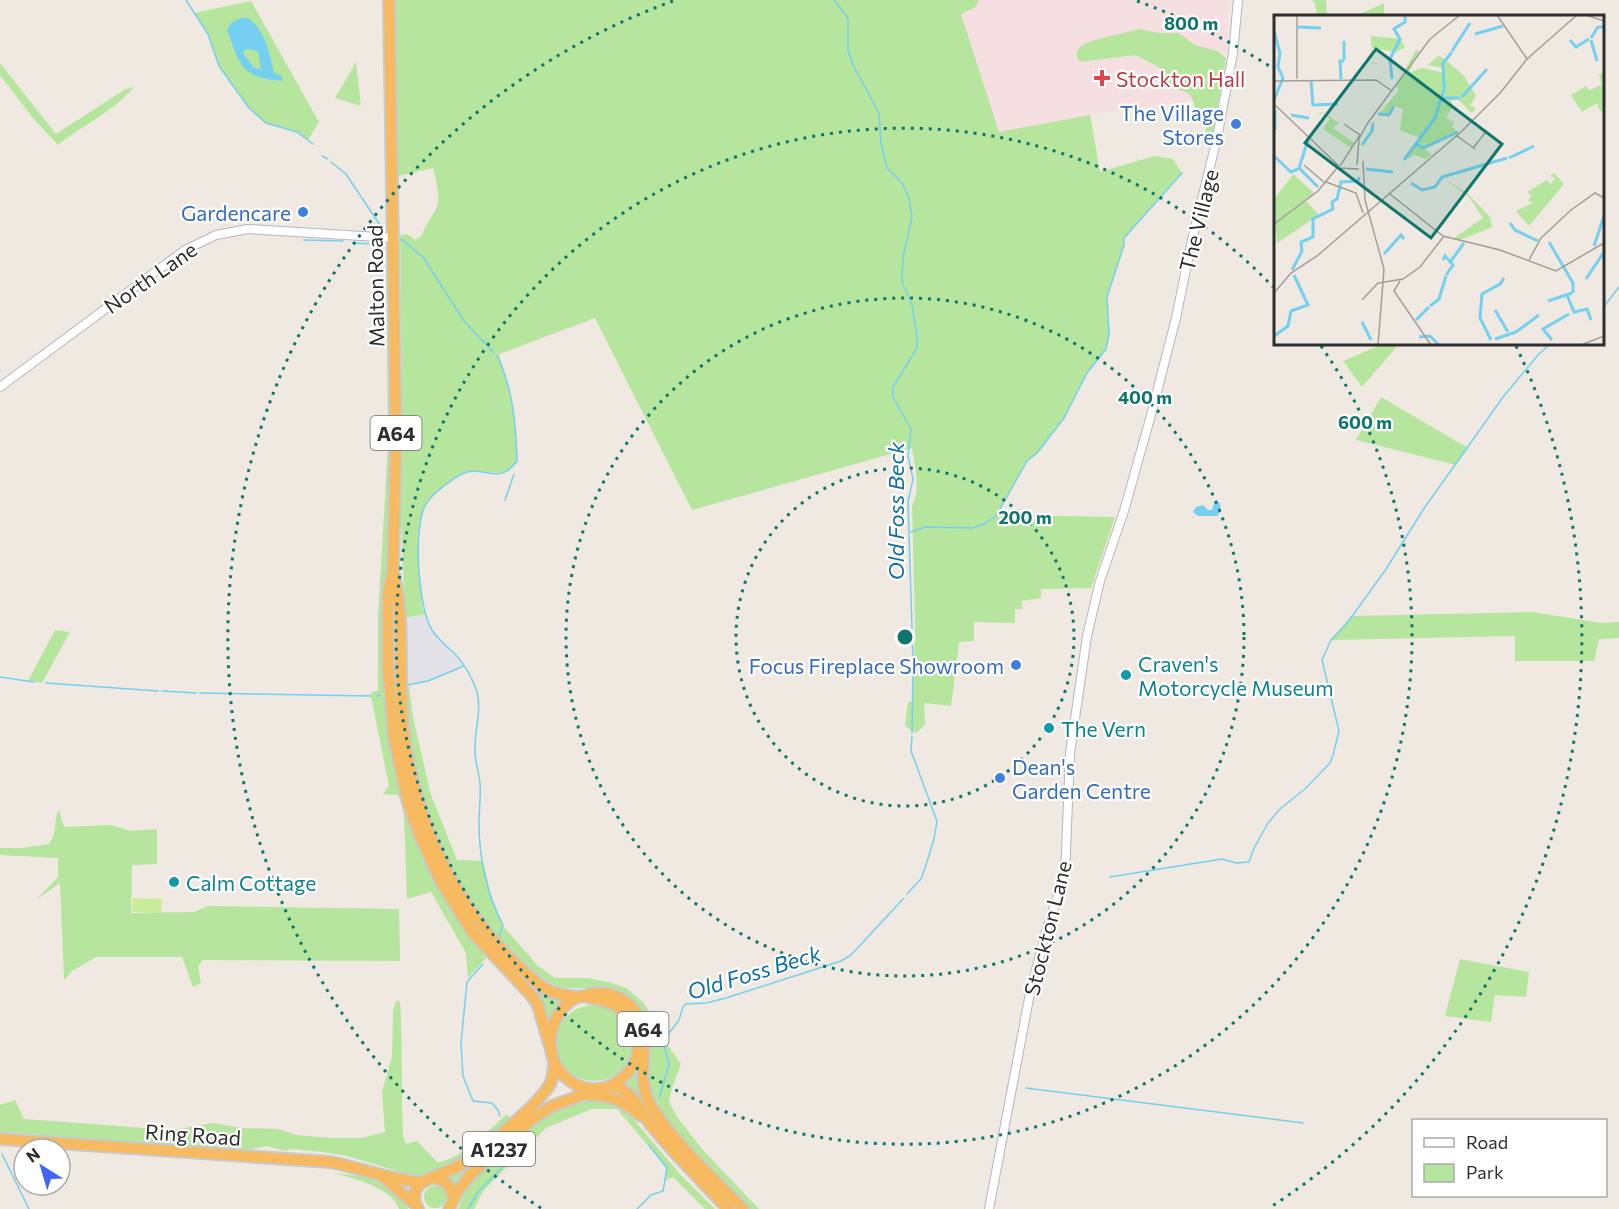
<svg xmlns="http://www.w3.org/2000/svg" width="1619" height="1209" font-family="Commissioner,sans-serif">
<rect width="100%" height="100%" fill="#efe9e1"/>
<path fill="#e3e1e8" d="M 425,614 L 432,631 L 464,666 L 428,681 L 408,685 L 403,643 L 405,618 Z"/>
<path fill="#f5dfe0" d="M 937,0 L 1228,0 L 1227,44 L 1219,98 L 1193,100 L 1090,115 L 999,132 L 961,14 Z"/>
<path fill="#b6e59e" d="M 395,0 L 979,0 L 976,7 L 961,14 L 999,132 L 1090,115 L 1100,172 L 1154,156 L 1173,159 L 1182,173 L 1124,238 L 1124,245 L 1107,297 L 1109,334 L 1106,349 L 1087,373 L 1064,418 L 1037,453 L 1027,461 L 997,515 L 1115,517 L 1091,588 L 1041,589 L 1041,598 L 1022,601 L 1022,609 L 1015,609 L 1015,623 L 974,622 L 974,641 L 959,642 L 951,706 L 924,703 L 925,725 L 916,733 L 905,726 L 908,703 L 913,701 L 915,620 L 912,506 C 921,489 915,466 912,448 L 692,510 L 595,318 L 499,354 C 511,390 516,423 517,461 C 504,479 489,470 470,472 C 462,472 453,481 446,485 C 439,491 430,496 426,504 C 411,531 421,577 422,606 L 425,614 L 405,618 L 400,494 L 402,353 L 400,235 L 407,234 L 415,240 L 421,237 C 425,227 429,220 435,211 C 442,200 436,180 433,168 L 398,176 Z
M 1311,0 L 1326,0 L 1327,16 L 1317,16 L 1315,3 Z
M 251,1 L 319,122 L 308,140 L 297,131 L 266,123 L 249,108 L 219,66 L 208,34 L 194,13 Z
M 1384,3 L 1384,16 L 1356,16 Z
M 1138,29 L 1159,33 L 1179,33 L 1195,45 L 1217,51 L 1226,58 L 1212,137 L 1208,140 L 1205,134 L 1208,116 C 1199,113 1192,121 1183,118 L 1195,107 C 1189,84 1182,95 1167,85 L 1162,69 L 1135,55 L 1080,62 L 1076,55 C 1077,52 1079,48 1081,46 C 1090,39 1124,34 1138,29 Z
M 356,62 L 361,106 L 335,98 Z
M 0,63 L 56,134 L 124,90 L 134,87 C 113,112 82,125 58,145 L 32,117 L 0,75 Z
M 386,241 L 391,241 L 392,450 L 386,617 L 385,700 L 390,735 L 464,927 L 486,958 L 468,978 L 466,953 L 431,892 L 407,899 L 404,816 L 402,803 L 398,795 L 383,794 L 389,786 L 371,696 L 371,693 L 378,690 L 378,617 L 388,445 Z
M 1383,344 L 1399,344 L 1362,387 L 1343,361 Z
M 1381,397 L 1468,448 L 1456,465 L 1356,440 Z
M 1532,612 L 1602,623 L 1619,622 L 1619,638 L 1599,639 L 1594,661 L 1515,661 L 1515,636 L 1331,640 L 1351,616 Z
M 55,630 L 70,632 L 42,683 L 28,681 Z
M 403,644 L 413,717 L 430,792 L 457,860 L 483,861 L 491,896 L 502,925 L 538,966 L 555,978 L 587,978 L 608,982 L 626,988 L 643,1002 L 659,1028 L 661,1036 L 681,1064 L 672,1088 L 669,1102 L 677,1117 L 702,1149 L 759,1209 L 750,1209 C 722,1181 694,1153 669,1123 C 664,1116 656,1109 653,1101 C 639,1069 664,1040 638,1006 C 620,983 596,989 571,988 C 565,988 559,988 554,985 C 473,935 420,826 408,734 C 404,704 405,673 403,644 Z
M 59,810 L 64,827 L 111,825 L 131,831 L 157,829 L 157,864 L 132,865 L 131,913 L 194,912 L 208,906 L 399,909 L 400,961 L 203,960 L 198,966 L 201,983 L 193,987 L 182,957 L 96,957 L 72,971 L 64,980 L 60,883 L 36,900 L 58,877 L 58,858 L 0,855 L 0,848 L 22,848 L 49,844 C 59,828 52,823 59,810 Z
M 1460,959 L 1529,972 L 1526,997 L 1495,995 L 1491,1022 L 1445,1016 Z
M 526,980 L 568,999 L 550,1024 L 543,1004 Z
M 396,1001 L 400,1001 C 403,1046 401,1091 403,1136 L 406,1144 L 417,1141 L 437,1162 C 460,1161 489,1129 507,1114 L 510,1118 C 487,1136 432,1191 401,1172 L 347,1156 L 322,1152 L 293,1149 L 285,1151 L 267,1146 L 248,1150 L 0,1132 L 0,1105 L 15,1100 L 24,1119 L 173,1130 L 213,1123 L 242,1128 L 279,1129 L 296,1135 L 332,1138 L 362,1138 L 385,1132 L 382,1092 L 392,1057 L 393,1011 Z
M556 1043a38 38 0 1 1 76 0a38 38 0 1 1-76 0Z
M 640,1057 L 647,1106 L 635,1094 L 620,1084 Z
M 600,1100 L 614,1102 L 623,1107 L 680,1174 L 715,1209 L 705,1209 L 673,1177 L 666,1180 L 667,1168 L 617,1109 L 591,1109 L 546,1128 L 483,1191 L 474,1209 L 458,1209 L 465,1191 L 472,1180 L 548,1114 C 565,1105 581,1102 600,1100 Z
M 477,1161 L 455,1187 L 446,1179 Z
M 334,1173 C 363,1176 394,1179 408,1209 L 399,1209 C 393,1188 352,1178 334,1173 Z
M424 1197a11 11 0 1 1 22 0a11 11 0 1 1-22 0Z"/>
<path fill="#c9ec9a" d="M 133,898 L 162,899 L 161,913 L 132,912 Z"/>
<path fill="#75cff0" fill-rule="evenodd" d="M 241,18 L 248,18 C 265,29 270,54 274,73 L 282,76 L 282,81 C 240,78 240,64 227,30 L 231,23 ZM 246,49 L 258,51 L 261,69 L 254,68 L 243,53 Z
M 1216,501 L 1220,503 L 1221,511 L 1217,516 L 1198,516 L 1193,512 L 1196,507 L 1203,505 L 1208,510 L 1212,510 L 1214,503 Z"/>
<g fill="none" stroke-linecap="round" stroke-linejoin="round">
<path stroke="#75cff0" stroke-width="1.5" d="M 186,0 L 208,34 L 219,66 L 249,108 L 266,123 L 297,132 L 313,144
M 834,0 L 848,18 L 848,50 L 853,65 L 879,113 L 881,143 L 887,168 L 902,183 L 909,198 L 912,217 L 903,257 L 902,276 L 902,282 L 912,305 L 917,336 L 917,348 L 893,387 L 893,397 L 911,429 L 908,456 L 913,479 L 908,502 L 913,661 L 912,733
M 322,156 L 328,159
M 331,162 L 346,174 L 382,228
M 401,239 L 423,257 L 464,321 L 494,353
M 304,240 L 343,241
M 353,243 L 375,244
M 1602,309 L 1619,287
M 89,326 L 153,279
M 497,356 C 513,388 516,425 517,461 C 500,485 486,467 467,472 C 455,476 431,494 425,506 C 413,530 418,607 432,630 C 438,639 446,646 454,653 C 464,663 473,679 477,692 C 482,711 474,732 475,751 C 475,762 479,772 480,783 C 481,796 479,810 479,824 C 479,858 487,895 503,925 L 499,937
M 505,500 L 514,474
M 911,532 L 926,527 L 973,528 L 986,523 L 996,516 L 1027,461 L 1037,453 L 1064,418 L 1087,373 L 1106,349 L 1109,334 L 1107,297 L 1124,245 L 1124,238 L 1182,173
M 0,677 L 34,682
M 46,683 L 158,691
M 408,685 L 428,681 L 464,666
M 162,691 L 196,693
M 200,693 L 371,696
M 377,696 L 380,695
M 1110,877 L 1222,859 L 1236,863 L 1249,862 L 1254,848 L 1268,823 L 1280,809 L 1306,788 L 1330,763 L 1333,755 L 1339,731 L 1322,660 L 1331,640 L 1348,622 L 1386,569 L 1423,510 L 1503,397 L 1538,355 L 1550,344
M 907,894 L 921,879 L 925,868 L 934,839 L 937,821 L 911,751 L 912,736
M 483,964 L 467,982 L 461,1043 L 463,1076 L 473,1101 L 492,1103 L 498,1110 L 500,1116
M 1026,1088 L 1303,1123
M 659,1098 L 669,1065 L 663,1041 L 679,1020 L 683,1007 L 686,1004 L 706,1003 L 726,998 L 841,961 L 851,955 L 904,898
M 2,1154 L 29,1209
M 468,1209 L 478,1192 L 509,1160 L 507,1154
M 637,1209 L 651,1195 L 663,1191 L 667,1168 L 649,1145"/>
<g stroke="#b4b7c1" stroke-width="10">
<path id="tertiary" d="M 0,387 L 185,250 L 216,235 L 248,229 L 394,238
M 989,1209 L 1031,988 L 1047,928 L 1065,875 L 1070,753 L 1087,636 L 1100,581 L 1124,511 L 1151,415 L 1176,318 L 1192,240 L 1217,138 L 1233,53 L 1238,0"/>
</g>
<g stroke="#c9c9c9" stroke-width="14">
<path id="trunk" d="M 389,0 L 396,439 L 393,571 L 388,593 L 388,667 L 394,738 L 408,803 L 420,836 L 441,882 L 473,933 L 532,996 L 538,1005 L 549,1044
M 394,575 C 406,626 397,681 404,734 C 415,820 453,904 516,964 C 527,974 538,986 552,992 C 560,995 569,996 578,997
M 584,996 C 599,991 610,992 623,1000 C 662,1025 630,1072 651,1106 C 672,1141 714,1179 743,1209
M 584,996 C 594,999 605,1000 615,1005 C 642,1021 647,1057 622,1078 C 583,1112 529,1061 559,1014 C 564,1005 573,997 584,996 Z
M 611,1086 L 622,1089 L 633,1098 L 650,1124 L 674,1152 L 728,1209
M 588,1095 C 613,1095 621,1100 641,1116
M 0,1139 L 330,1162 C 361,1168 390,1180 422,1182
M 382,1176 L 416,1205
M 433,1178 C 445,1179 452,1187 453,1199
M 418,1209 C 413,1201 413,1191 420,1184 C 427,1178 449,1172 458,1166 C 477,1157 544,1100 551,1082 C 553,1076 554,1070 554,1064
M 449,1209 L 457,1192 L 470,1175 L 532,1119 L 552,1106 L 596,1090"/>
</g>
<use href="#tertiary" stroke="#fff" stroke-width="8"/>
<use href="#trunk" stroke="#f8ba60" stroke-width="10"/>
</g>
<g fill="none" stroke="#0f766e" stroke-width="3" stroke-dasharray="3 6">
<circle cx="905" cy="637" r="169"/>
<circle cx="905" cy="637" r="339"/>
<path d="M1321 346A508 508 0 1 1 1273 287"/>
<path d="M541 1208A677 677 0 0 1 673 1M1137 1A677 677 0 0 1 1274 69M1516 346A677 677 0 0 1 1269 1208"/>
</g>
<path fill="#e0444e" stroke="#fff" stroke-width="2" d="M1099 69h6v6h6v6h-6v6h-6v-6h-6v-6h6z"/>
<g fill="#3f7fe0" stroke="#fff" stroke-width="2">
<circle cx="1236" cy="124" r="6"/>
<circle cx="303" cy="212" r="6"/>
<circle cx="1016" cy="665" r="6"/>
<circle cx="1000" cy="778" r="6"/>
</g>
<g fill="#0f9aa8" stroke="#fff" stroke-width="2">
<circle cx="1126" cy="675" r="6"/>
<circle cx="1049" cy="728" r="6"/>
<circle cx="174" cy="882" r="6"/>
</g>
<g text-anchor="middle" dominant-baseline="central" stroke-width="4.5" stroke-linejoin="round" paint-order="stroke">
<g fill="#fff" stroke="#6d6d6d" stroke-width="1.5">
<rect x="370.5" y="416" width="51" height="34" rx="4.5"/>
<rect x="617.5" y="1012" width="51" height="34" rx="4.5"/>
<rect x="463" y="1132" width="72" height="34" rx="4.5"/>
</g>
<g font-size="20" font-weight="bold" fill="#2e2e2e">
<text x="396" y="433">A64</text>
<text x="643" y="1029">A64</text>
<text x="499" y="1149">A1237</text>
</g>
<g font-size="21" fill="#be3a42" stroke="#fff" text-anchor="start">
<text x="1116" y="78">Stockton Hall</text>
</g>
<g font-size="21" fill="#366cbe" stroke="#fff" text-anchor="end">
<text x="1224" y="112">The Village<tspan x="1224" dy="24">Stores</tspan></text>
<text x="291" y="212">Gardencare</text>
<text x="1004" y="665">Focus Fireplace Showroom</text>
<text x="1012" y="766" text-anchor="start">Dean's<tspan x="1012" dy="24">Garden Centre</tspan></text>
</g>
<g font-size="21" fill="#2e2e2e" stroke="#fff">
<text transform="translate(1198 220) rotate(-76)">The Village</text>
<text transform="translate(150 277) rotate(-35)">North Lane</text>
<text transform="translate(375 286) rotate(-91)">Malton Road</text>
<text transform="translate(1047 928) rotate(-76)">Stockton Lane</text>
<text transform="translate(193 1134) rotate(4)">Ring Road</text>
</g>
<g font-size="21" fill="#0d838f" stroke="#fff" text-anchor="start">
<text x="1138" y="663">Craven's<tspan x="1138" dy="24">Motorcycle Museum</tspan></text>
<text x="1061" y="728">The Vern</text>
<text x="186" y="882">Calm Cottage</text>
</g>
<g font-size="22" font-style="italic" fill="#0d6fa3" stroke="#fff">
<text transform="translate(895 511) rotate(-90)">Old Foss Beck</text>
<text transform="translate(754 972) rotate(-17)">Old Foss Beck</text>
</g>
</g>
<g transform="translate(1274 15)">
<rect width="330" height="330" fill="#efe9e1"/>
<path d="M 97,21 L 126,24 L 131,32 L 123,37 L 98,33 L 98,48 L 107,49 L 98,49 ZM 142,35 L 145,36 L 135,58 L 147,53 L 168,57 L 168,53 L 154,50 L 164,41 L 172,44 L 178,37 L 173,46 L 190,61 L 202,81 L 196,90 L 202,94 L 197,98 L 183,83 L 177,86 L 179,91 L 172,103 L 180,107 L 178,112 L 184,117 L 150,133 L 158,140 L 152,144 L 141,140 L 130,145 L 146,123 L 126,115 L 129,94 L 120,91 L 115,100 L 105,99 L 125,75 L 122,71 ZM 330,57 L 330,96 L 326,96 L 323,88 L 308,97 L 297,80 L 312,71 L 315,75 L 328,70 L 325,59 ZM 48,97 L 65,108 L 59,113 L 80,128 L 77,133 L 49,114 L 56,104 L 49,98 L 39,103 ZM 17,157 L 40,178 L 18,195 L 12,190 L 18,196 L 32,186 L 45,200 L 3,228 L 0,184 L 19,160 ZM 280,158 L 290,169 L 255,211 L 242,196 L 260,187 L 254,186 L 257,181 L 253,177 L 273,165 L 277,169 L 281,163 L 276,161 ZM 168,162 L 194,179 L 216,202 L 218,212 L 186,225 L 180,223 L 209,203 L 195,182 Z" fill="#b6e59e"/>
<path fill="none" stroke="#75cff0" stroke-width="3" d="M 24,12 L 47,13M 0,16 L 6,38 L 4,52 L 9,63 L 0,85M 201,19 L 229,11M 317,23 L 324,12 L 330,12M 296,25 L 302,32 L 315,24M 317,25 L 323,46M 70,26 L 70,45M 178,36 L 196,8M 67,64 L 66,46 L 70,46M 118,64 L 116,44 L 126,24 L 120,14 L 131,7 L 131,0M 37,66 L 39,90 L 64,89M 188,82 L 213,54M 167,83 L 186,83M 1,95 L 1,115M 104,99 L 115,100 L 120,91M 17,100 L 35,103M 34,125 L 25,153 L 44,172M 142,129 L 149,133 L 184,117M 88,130 L 98,116 L 99,108M 0,141 L 17,157 L 24,154M 235,143 L 260,131M 130,145 L 161,103 L 170,74 L 169,48 L 178,37M 92,154 L 119,157M 137,168 L 148,175 L 161,172 L 168,162 L 233,143M 236,208 L 241,215 L 264,226M 275,227 L 299,268 L 299,278M 320,231 L 330,201M 110,239 L 127,220 L 130,224M 169,245 L 171,241 L 179,250 L 172,260M 177,246 L 190,228M 18,255 L 28,236 L 27,227 L 39,222 L 39,204 L 59,194 L 58,187 L 63,184 L 67,167 L 84,166 L 85,162M 312,264 L 330,237M 293,280 L 300,297 L 313,294 L 317,305M 274,286 L 298,278M 156,291 L 165,284 L 172,261M 221,295 L 234,317M 142,305 L 155,292M 88,307 L 97,325M 0,321 L 14,311 L 17,296 L 34,290 L 20,260M 145,322 L 156,321 L 165,330M 221,324 L 242,317 L 265,300M 217,325 L 206,303 L 208,279 L 226,269 L 230,263M 278,325 L 269,314 L 295,299"/>
<path fill="none" stroke="#a29e99" stroke-width="1.5" d="M 223,0 L 253,44M 312,0 L 330,6M 23,64 L 23,0M 0,66 L 102,65 L 118,76M 0,89 L 65,151M 183,121 L 201,134M 199,133 L 211,118M 89,146 L 91,185 L 110,254 L 104,330M 30,150 L 51,168M 83,150 L 85,124 L 93,109 L 156,24 L 186,0M 66,151 L 86,120 L 70,109M 63,153 L 85,154M 52,167 L 82,178 L 89,198M 116,179 L 169,221 L 226,235 L 282,256 L 330,228M 0,209 L 44,176 L 63,153M 255,245 L 267,223 L 297,195 L 321,178 L 330,183M 126,266 L 120,276 L 157,330M 0,278 L 17,258 L 43,241 L 188,116 L 227,77 L 253,44 L 303,0M 88,285 L 104,268 L 129,264 L 146,252 L 170,221M 307,330 L 330,321"/>
<path fill="#0f766e" fill-opacity="0.15" stroke="#0f766e" stroke-width="3" d="M 102,34 L 228,129 L 157,223 L 31,128 Z"/>
<rect width="330" height="330" fill="none" stroke="#2e2e2e" stroke-width="3"/>
</g>
<circle cx="905" cy="637" r="9" fill="#0f766e" stroke="#fff" stroke-width="3"/>
<g font-size="18" text-anchor="middle" font-weight="bold" fill="#0f766e" stroke="#fff" stroke-width="4.5" stroke-linejoin="round" paint-order="stroke">
<text x="1191" y="30">800 m</text>
<text x="1145" y="404">400 m</text>
<text x="1365" y="429">600 m</text>
<text x="1025" y="524">200 m</text>
</g>
<rect x="1412" y="1119" width="195" height="78" fill="#ffffff" stroke="#ababab" stroke-width="1.5"/>
<rect x="1424" y="1138" width="30" height="9" fill="#ffffff" stroke="#ababab" stroke-width="1.5"/>
<text x="1466" y="1149" font-size="18" fill="#2e2e2e">Road</text>
<rect x="1424" y="1164" width="30" height="18" fill="#b6e59e" stroke="#ababab" stroke-width="1.5"/>
<text x="1466" y="1179" font-size="18" fill="#2e2e2e">Park</text>
<g transform="translate(42 1167) rotate(323)"><circle r="28" fill="#ffffff" stroke="#ababab" stroke-width="1.5"/>
<path d="M0-4.5L10 22L0 15L-10 22Z" fill="#4264fb"/>
<text y="-9" font-size="16" font-weight="bold" text-anchor="middle" fill="#2e2e2e">N</text>
</g>
</svg>
